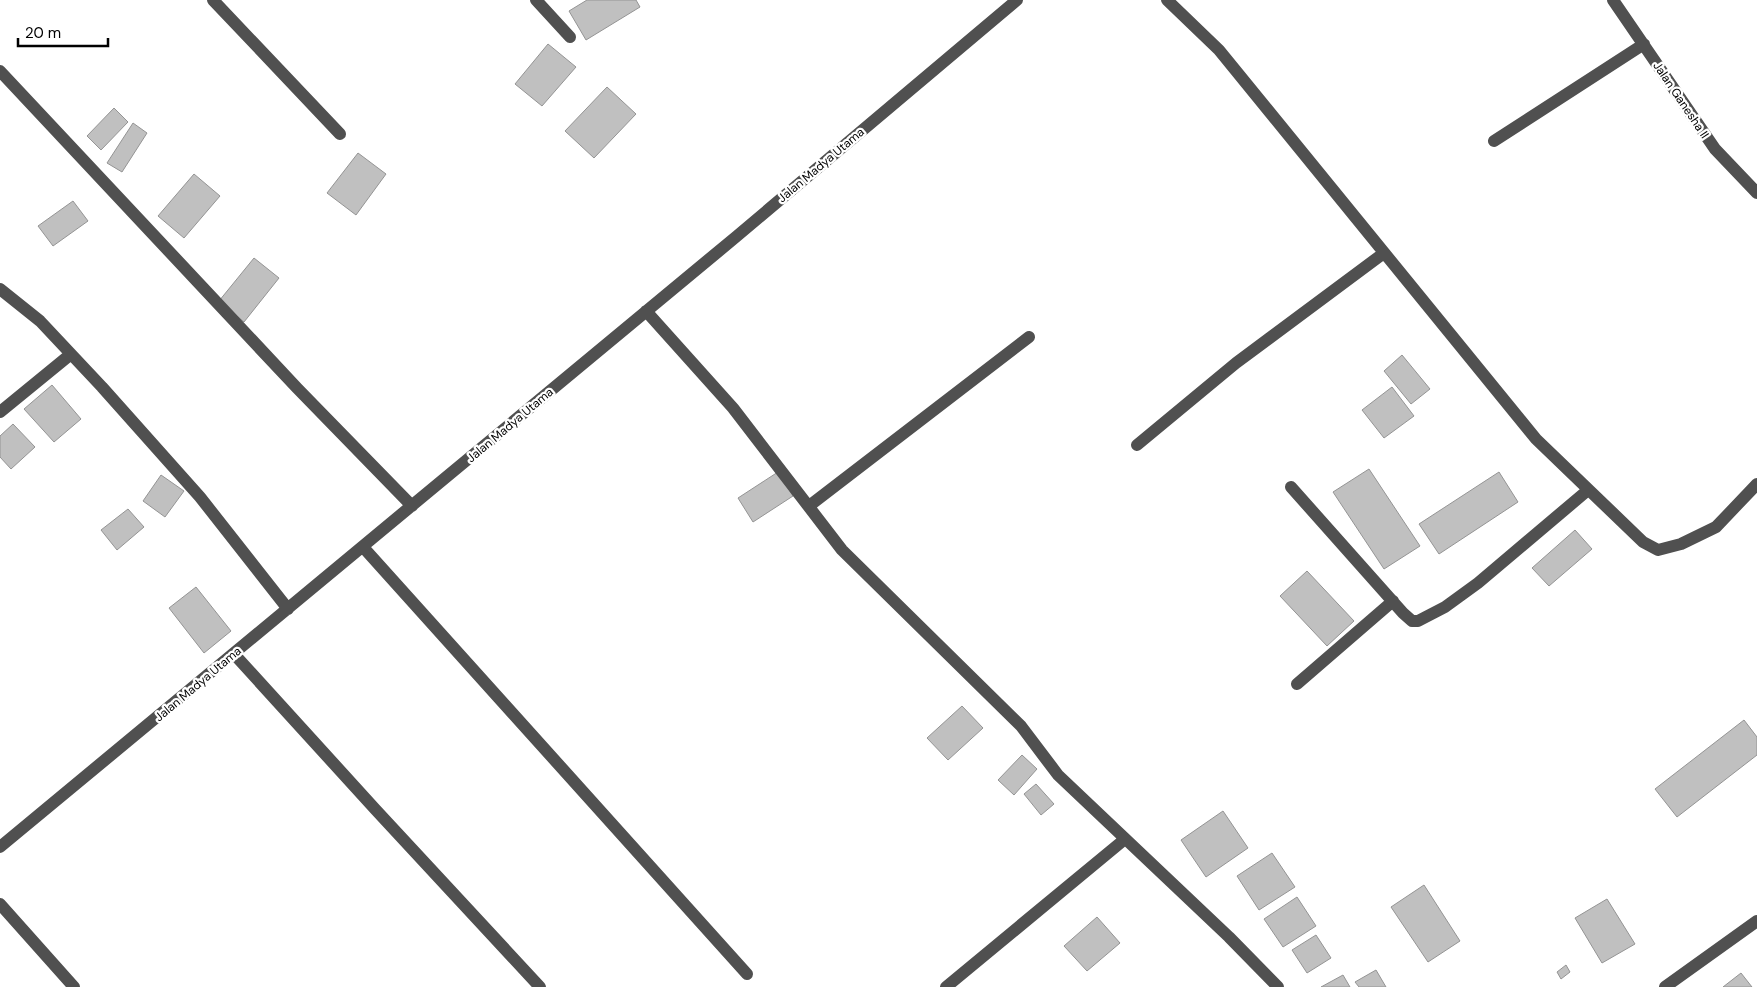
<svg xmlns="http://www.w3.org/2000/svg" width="1757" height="987" font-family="'DM Sans',sans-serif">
<rect width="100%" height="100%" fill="#fff"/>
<path fill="#c0c0c0" stroke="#949494" d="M 587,0 L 636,0 L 640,7 L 586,40 L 569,11 Z
M 548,44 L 576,67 L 542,106 L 515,84 Z
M 607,87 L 636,114 L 594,158 L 565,131 Z
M 114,108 L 128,122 L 101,150 L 87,136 Z
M 133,123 L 147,133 L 122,172 L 107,163 Z
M 358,153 L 386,174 L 356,215 L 327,193 Z
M 194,174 L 220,196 L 184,238 L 158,216 Z
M 73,201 L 88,221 L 53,246 L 38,226 Z
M 254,258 L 279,278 L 244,322 L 219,301 Z
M 1402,355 L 1430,389 L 1411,404 L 1384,371 Z
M 52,385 L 81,419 L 54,442 L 24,409 Z
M 1392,387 L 1414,416 L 1384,438 L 1362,410 Z
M 13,424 L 35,447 L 11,469 L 0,457 L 0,436 Z
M 1369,469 L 1420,546 L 1384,569 L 1333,492 Z
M 778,472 L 793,496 L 753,522 L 738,498 Z
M 1499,472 L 1518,502 L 1439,554 L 1419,524 Z
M 161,475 L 184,491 L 165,517 L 143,501 Z
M 128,509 L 144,527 L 117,550 L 101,530 Z
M 1575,530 L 1592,549 L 1549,586 L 1532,568 Z
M 1307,571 L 1354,621 L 1327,646 L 1280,596 Z
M 196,587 L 231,631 L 204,653 L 169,608 Z
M 962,706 L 983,728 L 948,760 L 927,738 Z
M 1744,720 L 1757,737 L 1757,755 L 1677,817 L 1655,789 Z
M 1022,755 L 1037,769 L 1014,795 L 998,780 Z
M 1036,784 L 1054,804 L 1041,815 L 1024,794 Z
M 1223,811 L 1248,848 L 1206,877 L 1181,840 Z
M 1272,853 L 1295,887 L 1259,910 L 1237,876 Z
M 1424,885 L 1460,941 L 1428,962 L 1391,907 Z
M 1297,897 L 1316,926 L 1283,947 L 1264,919 Z
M 1607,899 L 1635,944 L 1602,963 L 1575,918 Z
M 1097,917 L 1120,943 L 1087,971 L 1064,946 Z
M 1316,935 L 1331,958 L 1307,973 L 1292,950 Z
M 1566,965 L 1570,972 L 1561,979 L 1557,972 Z
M 1376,970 L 1386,987 L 1359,987 L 1355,982 Z
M 1741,973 L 1752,987 L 1723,987 Z
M 1343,975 L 1350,987 L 1321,987 Z"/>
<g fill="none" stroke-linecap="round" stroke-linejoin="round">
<path stroke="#505050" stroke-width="12" d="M 213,0 L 340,134
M 536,0 L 570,37
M 1167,0 L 1219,50 L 1536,439 L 1643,542 L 1658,550 L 1681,544 L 1716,527 L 1757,484
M 1613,0 L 1715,149 L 1757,193
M 0,71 L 297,388 L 412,506
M 1494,141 L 1644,44
M 0,289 L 40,321 L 102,387 L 200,497 L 288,609
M 646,311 L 733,408 L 842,550 L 1021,726 L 1058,775 L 1229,937 L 1278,987
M 0,412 L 71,354
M 1137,445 L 1236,363 L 1384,253
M 1291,487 L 1403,613 L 1412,621 L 1418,621 L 1445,607 L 1478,583 L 1588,490
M 809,506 L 1029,337
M 363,547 L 747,974
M 234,654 L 375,809 L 540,987
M 1297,684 L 1393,601
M 0,847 L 737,236 L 1017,0
M 0,904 L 74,987
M 946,987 L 1125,839
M 1665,987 L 1757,921"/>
</g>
<g text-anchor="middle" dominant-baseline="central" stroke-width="4.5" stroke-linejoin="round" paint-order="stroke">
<g font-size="12" fill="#000" stroke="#fff">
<text transform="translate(1681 100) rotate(56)">Jalan Ganesha II</text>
<text transform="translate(821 165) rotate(-40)">Jalan Madya Utama</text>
<text transform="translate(510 425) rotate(-40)">Jalan Madya Utama</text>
<text transform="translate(198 684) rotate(-40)">Jalan Madya Utama</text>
</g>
</g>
<path d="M18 38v8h90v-8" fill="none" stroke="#000000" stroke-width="2.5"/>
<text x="25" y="38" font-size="15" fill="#000000" stroke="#ffffff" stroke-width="4" paint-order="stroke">20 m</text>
</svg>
